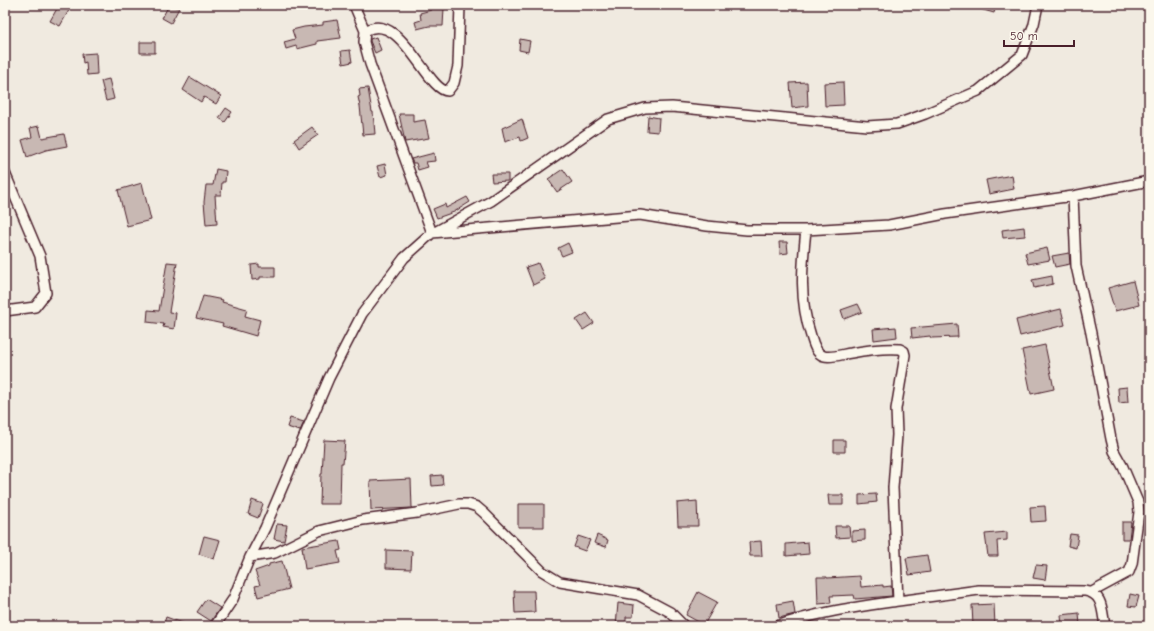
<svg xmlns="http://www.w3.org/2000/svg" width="1154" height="631" font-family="'Comic Neue',sans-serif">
<rect width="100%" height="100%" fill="#f0eae0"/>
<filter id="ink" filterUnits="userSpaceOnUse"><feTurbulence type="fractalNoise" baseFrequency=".025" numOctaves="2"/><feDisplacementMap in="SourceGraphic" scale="8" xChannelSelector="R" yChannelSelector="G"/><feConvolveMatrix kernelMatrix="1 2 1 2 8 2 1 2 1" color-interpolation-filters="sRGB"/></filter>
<g filter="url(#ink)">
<path fill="#c8b8b3" stroke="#4a1f2b" d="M 59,5 L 72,5 L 60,26 L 50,21 Z
M 169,5 L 179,8 L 171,23 L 162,18 Z
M 973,5 L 996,5 L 994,13 L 973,7 Z
M 431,7 L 444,8 L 443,26 L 429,26 L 417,29 L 415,22 L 421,20 L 420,13 L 431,10 Z
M 337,20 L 341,38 L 317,41 L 317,44 L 297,49 L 296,46 L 286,49 L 284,42 L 295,39 L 292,30 L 304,27 L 323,25 L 323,22 Z
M 376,37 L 381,50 L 375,53 L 370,41 L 370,39 Z
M 520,39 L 530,41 L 528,52 L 519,50 Z
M 140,42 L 155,42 L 155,53 L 140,53 Z
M 350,50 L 352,62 L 343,64 L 341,51 Z
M 96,53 L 97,74 L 87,75 L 86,62 L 83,63 L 82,54 Z
M 190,77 L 221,96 L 216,104 L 204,97 L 201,102 L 183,90 Z
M 109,79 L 114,99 L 106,101 L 101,81 Z
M 807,82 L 808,106 L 792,108 L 790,83 Z
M 843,82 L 844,105 L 825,106 L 824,83 Z
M 368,88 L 372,112 L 373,112 L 375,134 L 363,135 L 360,106 L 358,97 L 360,96 L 359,89 Z
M 226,108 L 232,112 L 225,122 L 219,118 Z
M 399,114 L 413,114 L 413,122 L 425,120 L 429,138 L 405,142 Z
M 648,116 L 659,118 L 658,132 L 647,131 Z
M 522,119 L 528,138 L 521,141 L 520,137 L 505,142 L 502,128 Z
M 39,126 L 42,138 L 64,134 L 67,146 L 46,150 L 27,157 L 22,140 L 32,137 L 30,128 Z
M 312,127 L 318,135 L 299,148 L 294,140 Z
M 434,153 L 435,161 L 426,162 L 428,167 L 418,170 L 416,163 L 413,163 L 411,159 Z
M 385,164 L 387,175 L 380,177 L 377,166 Z
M 216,169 L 226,171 L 225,182 L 222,182 L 221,195 L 215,195 L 217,224 L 206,225 L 204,202 L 206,185 L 213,185 Z
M 563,169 L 572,182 L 557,192 L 548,179 Z
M 491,174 L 508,174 L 508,181 L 492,182 Z
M 1012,175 L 1014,189 L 989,194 L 986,180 Z
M 142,183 L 151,220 L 127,226 L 118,190 Z
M 467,197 L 470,202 L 454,212 L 437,218 L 433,209 L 445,204 L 446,208 Z
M 1024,227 L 1025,236 L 1003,238 L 1002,230 Z
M 779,242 L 787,242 L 788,253 L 780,254 Z
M 568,243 L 572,252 L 562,256 L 558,248 Z
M 1047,248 L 1050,260 L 1028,264 L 1025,253 Z
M 1069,253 L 1070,264 L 1055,267 L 1052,256 Z
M 167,262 L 177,263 L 169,312 L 176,313 L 174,329 L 163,327 L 164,324 L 147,322 L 148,310 L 159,311 Z
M 538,263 L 545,279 L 533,285 L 526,267 Z
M 259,264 L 259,267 L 275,267 L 275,277 L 260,277 L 260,279 L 252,280 L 251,265 Z
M 1052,276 L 1053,284 L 1034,288 L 1032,280 Z
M 1133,281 L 1139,305 L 1115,311 L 1108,288 Z
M 203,296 L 223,300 L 222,302 L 247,309 L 245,316 L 260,320 L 256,336 L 222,326 L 223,324 L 196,318 Z
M 858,304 L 862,312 L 844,319 L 841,310 Z
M 1061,309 L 1065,325 L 1020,336 L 1016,320 Z
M 587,313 L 594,323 L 583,330 L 576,320 Z
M 957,324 L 958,337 L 931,338 L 930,336 L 912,338 L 911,328 Z
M 896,327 L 897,337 L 874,340 L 873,329 Z
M 1045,345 L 1054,389 L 1031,394 L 1022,350 Z
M 1127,387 L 1128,402 L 1119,403 L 1118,388 Z
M 290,418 L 304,422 L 300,431 L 287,427 Z
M 324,440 L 345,441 L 343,463 L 341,463 L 340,504 L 320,504 L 321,474 L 322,474 Z
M 834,440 L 845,440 L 845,452 L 834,452 Z
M 442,475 L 443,485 L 432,486 L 431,476 Z
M 411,479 L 412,508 L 371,510 L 370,481 Z
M 876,494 L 877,502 L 859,504 L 859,495 Z
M 828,495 L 843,495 L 843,505 L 829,505 Z
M 252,500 L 263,504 L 258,518 L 248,514 Z
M 697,501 L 698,526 L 678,526 L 677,503 Z
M 518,504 L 544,504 L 544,527 L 518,527 Z
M 1045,506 L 1046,521 L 1031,522 L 1030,507 Z
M 1122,522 L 1131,522 L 1129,539 L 1122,539 Z
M 277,524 L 287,525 L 284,541 L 274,539 Z
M 835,526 L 849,526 L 850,537 L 836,538 Z
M 865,530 L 865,540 L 852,541 L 852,531 Z
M 1007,532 L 1007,540 L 997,541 L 998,556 L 988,556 L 985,534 Z
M 1070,534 L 1078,535 L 1076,548 L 1068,546 Z
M 597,535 L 608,540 L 606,547 L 594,543 Z
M 204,536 L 220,540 L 214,559 L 199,554 Z
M 578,536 L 590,540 L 585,551 L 574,547 Z
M 339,541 L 341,550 L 337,551 L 340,563 L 305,569 L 302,547 Z
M 761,541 L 762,556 L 750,556 L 749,542 Z
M 808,542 L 809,554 L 786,556 L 786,544 Z
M 386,550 L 412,551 L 411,569 L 386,568 Z
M 927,555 L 930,572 L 909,575 L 906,558 Z
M 282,561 L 289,589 L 258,597 L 255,586 L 260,585 L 255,571 L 269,566 L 269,564 Z
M 1036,565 L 1047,566 L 1045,580 L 1033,578 Z
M 860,576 L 861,587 L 883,585 L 883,587 L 891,586 L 892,596 L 855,599 L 854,595 L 830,596 L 831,603 L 818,604 L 817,577 L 827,577 L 827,578 Z
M 514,591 L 534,591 L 535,612 L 515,613 Z
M 698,592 L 717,602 L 704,625 L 686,615 Z
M 1130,594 L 1139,596 L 1136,607 L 1128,606 Z
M 206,599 L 220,608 L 211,621 L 197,612 Z
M 793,601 L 795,614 L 779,618 L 777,604 Z
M 618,603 L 634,605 L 633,617 L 626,617 L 626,626 L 616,626 Z
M 994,604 L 995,626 L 973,626 L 972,605 Z
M 1079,613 L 1080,626 L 1062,626 L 1061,615 Z
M 166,617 L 188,625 L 188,626 L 163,626 Z"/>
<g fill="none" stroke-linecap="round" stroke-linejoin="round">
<g stroke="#4a1f2b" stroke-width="12">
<path id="minor" d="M 354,5 L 365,31
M 460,5 L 458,66 L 454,83 L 448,91 C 427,92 401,9 365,31 L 364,42 L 370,64 L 432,233 L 404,258 L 362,314 L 329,378 L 265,528 L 250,557 L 275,553 L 319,531 L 363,520 L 417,513 L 459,504 L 468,504 L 477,507 L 484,513 L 542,571 L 560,582 L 638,595 L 670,612 L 684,626
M 5,173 L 40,256 L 46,293 L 35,307 L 5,311
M 1073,196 L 1076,266 L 1091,333 L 1111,439 L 1114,451 L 1123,467 L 1138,502 L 1139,512 L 1132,564 L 1129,572 L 1092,592
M 435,232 L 491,201 L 608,119 L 645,108 L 672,107 L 867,126 L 897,124 L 925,114 L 978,91 L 1022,55 L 1034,24 L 1038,5
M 432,233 L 640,215 L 707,226 L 747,230 L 806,230 L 889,225 L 945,214 L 1073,196 L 1149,181
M 898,601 L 979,590 L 1085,591 C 1103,593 1102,611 1105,626
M 215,626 L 233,599 L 250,557
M 777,626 C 817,612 857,607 898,601 L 893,488 L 897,435 L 896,409 L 905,355 L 904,351 L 900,349 C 884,348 867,350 851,353 C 843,354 832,358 824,356 C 816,354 813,343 811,336 C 799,300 802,267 806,230"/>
</g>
<use href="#minor" stroke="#fbf7ec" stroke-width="9"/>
</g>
</g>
<rect width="1154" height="631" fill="none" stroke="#fbf7ec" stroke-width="20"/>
<rect x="10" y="10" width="1134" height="611" fill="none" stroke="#4a1f2b" stroke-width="1.5" filter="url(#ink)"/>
<path d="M1004 40v6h70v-6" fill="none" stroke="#4a1f2b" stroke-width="2"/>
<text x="1010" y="40" font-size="12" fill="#4a1f2b" stroke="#fbf7ec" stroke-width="3" paint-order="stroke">50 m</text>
</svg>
